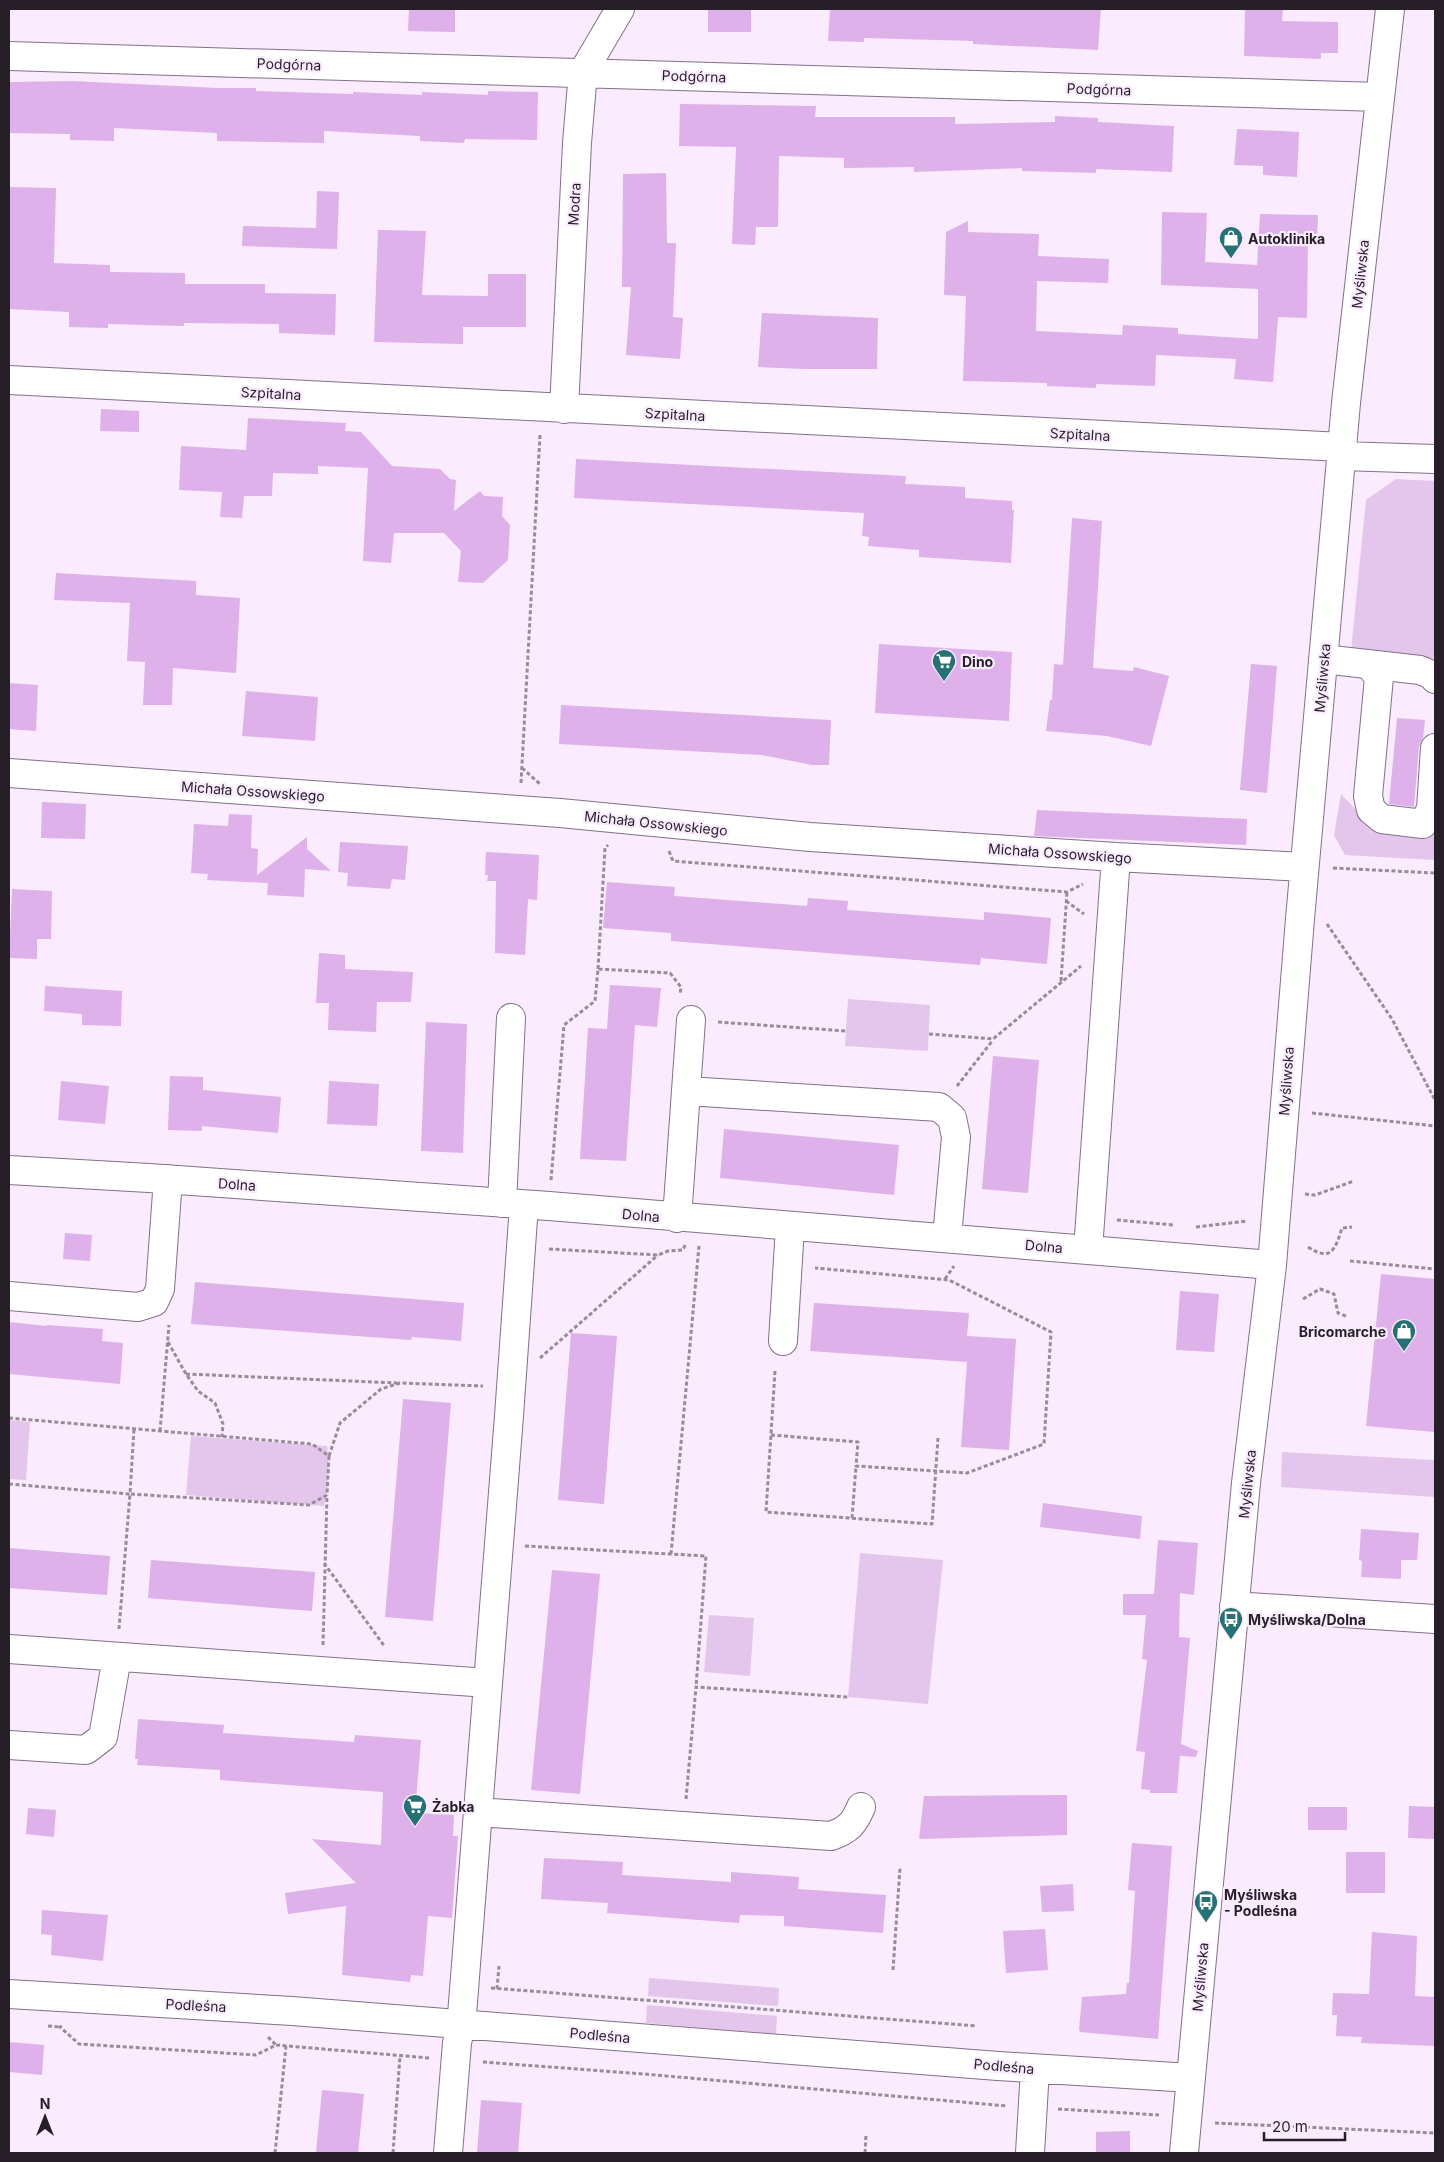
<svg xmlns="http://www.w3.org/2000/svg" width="1444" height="2162" font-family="Inter,sans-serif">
<rect width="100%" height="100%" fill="#faebfe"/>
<path fill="#e4c6ec" d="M 1396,479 L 1435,481 L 1435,659 L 1351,651 L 1366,500 Z
M 1341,794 L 1375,830 L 1435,836 L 1435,860 L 1345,855 L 1334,835 Z
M 848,999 L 930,1005 L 928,1051 L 845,1046 Z
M 9,1420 L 30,1422 L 26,1480 L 9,1479 Z
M 191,1436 L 327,1446 C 330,1465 329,1487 324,1506 L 186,1495 Z
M 1282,1452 L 1435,1460 L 1435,1497 L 1281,1487 Z
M 860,1553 L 943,1560 L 928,1704 L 848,1697 Z
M 709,1615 L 754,1618 L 750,1676 L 704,1672 Z
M 649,1978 L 779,1988 L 778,2006 L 648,1996 Z
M 647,2005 L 777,2016 L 776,2034 L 646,2023 Z"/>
<path fill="#deb1ea" d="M 409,9 L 455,9 L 455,32 L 408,31 Z
M 708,9 L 751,9 L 751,32 L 708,32 Z
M 830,9 L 1101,9 L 1098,50 L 973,44 L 973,41 L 864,38 L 864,42 L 828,41 Z
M 1245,9 L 1283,9 L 1282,21 L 1338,22 L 1338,53 L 1321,53 L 1321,59 L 1244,56 Z
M 72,81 L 218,88 L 256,88 L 256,91 L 353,94 L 353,92 L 422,95 L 422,92 L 488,95 L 488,91 L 538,92 L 537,140 L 465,139 L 464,143 L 420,141 L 420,136 L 324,131 L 324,143 L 217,141 L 217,133 L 114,128 L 114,141 L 70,140 L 70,134 L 9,133 L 9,82 Z
M 680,104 L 816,106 L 815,117 L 955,117 L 955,124 L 1055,122 L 1055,116 L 1098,118 L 1098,122 L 1174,126 L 1172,172 L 1096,169 L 1096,173 L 1022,171 L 1022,168 L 914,172 L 914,167 L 844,168 L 844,158 L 779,156 L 778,227 L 756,227 L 755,245 L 732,244 L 736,147 L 679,146 Z
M 1237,129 L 1299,132 L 1297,177 L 1263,175 L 1263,166 L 1234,165 Z
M 666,173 L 667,243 L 676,243 L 673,317 L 683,318 L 680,359 L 626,355 L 631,287 L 622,287 L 623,174 Z
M 9,187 L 56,188 L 54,263 L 110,265 L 110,272 L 185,273 L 185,284 L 265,284 L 265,293 L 336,294 L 335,335 L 279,333 L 279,324 L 184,323 L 184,326 L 108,324 L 108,328 L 69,327 L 69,312 L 9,309 Z
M 317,191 L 339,192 L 337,249 L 242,246 L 243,226 L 316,228 Z
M 1162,212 L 1207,213 L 1205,262 L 1257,265 L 1260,214 L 1318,215 L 1317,241 L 1308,240 L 1307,318 L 1278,317 L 1273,382 L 1234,379 L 1236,359 L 1156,355 L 1155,386 L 1096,384 L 1096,388 L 1047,386 L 1047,383 L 963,381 L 966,296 L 944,295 L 946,232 L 968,221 L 968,232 L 1039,234 L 1038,256 L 1109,259 L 1108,283 L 1037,281 L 1036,331 L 1122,335 L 1123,325 L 1178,328 L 1178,334 L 1258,339 L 1258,289 L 1161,285 Z
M 378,230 L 426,231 L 422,295 L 488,296 L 488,274 L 526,274 L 526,327 L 463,327 L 463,344 L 374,342 Z
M 762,313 L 878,318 L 877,369 L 805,369 L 758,367 Z
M 101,409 L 139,411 L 139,432 L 100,431 Z
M 248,418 L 346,423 L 345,431 L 361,432 L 392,466 L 440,469 L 450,479 L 456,480 L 454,511 L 480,491 L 484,496 L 503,497 L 502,516 L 510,525 L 508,560 L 483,583 L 458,582 L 461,551 L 444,533 L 394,533 L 391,563 L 363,561 L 368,468 L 318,466 L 318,474 L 273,473 L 272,496 L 244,496 L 242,518 L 220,517 L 222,492 L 179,490 L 181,446 L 246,450 Z
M 576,459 L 906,476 L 905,484 L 965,487 L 965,498 L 1012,501 L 1012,510 L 1014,510 L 1011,563 L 919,557 L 919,550 L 868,546 L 869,537 L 862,536 L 864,513 L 574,498 Z
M 1072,518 L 1102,521 L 1093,668 L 1133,671 L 1134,667 L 1169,676 L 1151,746 L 1107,736 L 1046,731 L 1050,700 L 1052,700 L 1054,664 L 1063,665 Z
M 56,573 L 196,581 L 196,595 L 240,598 L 236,673 L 173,668 L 172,705 L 143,705 L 145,662 L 127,661 L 130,603 L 54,600 Z
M 879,644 L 1012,652 L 1009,721 L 875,713 Z
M 1251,664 L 1277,666 L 1267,793 L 1240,790 Z
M 9,683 L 38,685 L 36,731 L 9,729 Z
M 246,691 L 318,697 L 315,741 L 242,736 Z
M 561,705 L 831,720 L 829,765 L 812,765 L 762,755 L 559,744 Z
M 1397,718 L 1425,720 L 1423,738 L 1419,747 L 1414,807 L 1389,804 Z
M 42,802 L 86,804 L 85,839 L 41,838 Z
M 1037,810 L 1247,819 L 1246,845 L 1034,836 Z
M 229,814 L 252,815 L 251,848 L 258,849 L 257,875 L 307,837 L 307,849 L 331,871 L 305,869 L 304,897 L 267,895 L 268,883 L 207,880 L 208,874 L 191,873 L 194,824 L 228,826 Z
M 340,842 L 408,846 L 405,880 L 392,879 L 390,889 L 347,886 L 348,873 L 338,872 Z
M 486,852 L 539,855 L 537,900 L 528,899 L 525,955 L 495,953 L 496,881 L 487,881 L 488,875 L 485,875 Z
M 607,882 L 675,887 L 674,896 L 807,906 L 808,898 L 848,901 L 847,910 L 984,920 L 984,912 L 1051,918 L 1047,964 L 981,958 L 980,965 L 671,941 L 671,933 L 603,928 Z
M 12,889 L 52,891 L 51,939 L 37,939 L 37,959 L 9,958 Z
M 319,953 L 345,955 L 345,969 L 413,972 L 411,1002 L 377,1002 L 376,1032 L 328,1030 L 329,1003 L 316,1003 Z
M 610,985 L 661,988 L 657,1027 L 635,1025 L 626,1161 L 580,1159 L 588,1028 L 607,1029 Z
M 45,986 L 122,991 L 121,1026 L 82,1025 L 82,1014 L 44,1011 Z
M 426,1022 L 467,1024 L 463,1153 L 421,1151 Z
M 993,1056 L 1039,1060 L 1028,1193 L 982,1189 Z
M 170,1076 L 203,1077 L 203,1090 L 281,1097 L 278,1133 L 202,1126 L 202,1131 L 168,1130 Z
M 61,1081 L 109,1086 L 105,1124 L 58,1120 Z
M 329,1081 L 379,1084 L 377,1126 L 327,1124 Z
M 724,1129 L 899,1145 L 894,1195 L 720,1178 Z
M 65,1233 L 92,1235 L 90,1261 L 63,1259 Z
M 1381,1274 L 1435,1279 L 1435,1432 L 1366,1426 Z
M 195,1282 L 464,1303 L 461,1341 L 412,1337 L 411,1340 L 191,1324 Z
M 1180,1291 L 1219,1294 L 1214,1352 L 1176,1350 Z
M 814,1303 L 969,1313 L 967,1336 L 1016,1339 L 1009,1450 L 961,1447 L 967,1362 L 810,1351 Z
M 9,1322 L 47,1326 L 47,1325 L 103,1329 L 102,1341 L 123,1343 L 120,1384 L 9,1374 Z
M 571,1333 L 617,1336 L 604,1504 L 558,1500 Z
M 403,1399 L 451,1403 L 433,1621 L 385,1617 Z
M 1043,1503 L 1142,1516 L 1140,1539 L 1040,1527 Z
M 1361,1529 L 1419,1533 L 1417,1560 L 1401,1560 L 1401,1579 L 1361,1577 L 1362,1561 L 1359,1560 Z
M 1158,1540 L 1198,1543 L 1194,1595 L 1180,1593 L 1179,1637 L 1190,1638 L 1181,1744 L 1198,1751 L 1196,1757 L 1180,1756 L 1177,1793 L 1150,1793 L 1150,1790 L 1141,1789 L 1145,1752 L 1136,1751 L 1147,1660 L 1142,1659 L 1146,1615 L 1123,1615 L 1123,1594 L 1154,1594 Z
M 9,1548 L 110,1556 L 107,1595 L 9,1588 Z
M 151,1560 L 315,1572 L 312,1611 L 148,1598 Z
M 552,1570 L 600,1574 L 580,1794 L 531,1790 Z
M 138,1719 L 224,1725 L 223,1733 L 354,1742 L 355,1735 L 421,1740 L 415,1813 L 454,1815 L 453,1836 L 458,1836 L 452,1918 L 428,1916 L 423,1976 L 411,1975 L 410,1982 L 342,1975 L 346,1906 L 288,1914 L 285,1893 L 356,1883 L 312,1839 L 381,1845 L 383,1792 L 220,1780 L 220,1770 L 137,1765 L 138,1759 L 135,1759 Z
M 1067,1795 L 1067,1835 L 919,1839 L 924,1796 Z
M 1409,1806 L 1435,1807 L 1435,1839 L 1408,1838 Z
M 1308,1807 L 1347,1807 L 1347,1830 L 1308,1830 Z
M 28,1808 L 56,1810 L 54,1837 L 26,1834 Z
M 1132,1843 L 1172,1846 L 1158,2039 L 1080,2032 L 1079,2029 L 1082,1997 L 1126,1994 L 1127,1983 L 1129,1983 L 1135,1891 L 1128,1890 Z
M 1346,1852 L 1385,1852 L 1385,1893 L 1346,1893 Z
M 544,1858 L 623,1862 L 622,1875 L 731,1882 L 731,1872 L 799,1877 L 798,1889 L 886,1895 L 883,1933 L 784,1926 L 784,1916 L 740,1915 L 739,1923 L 607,1913 L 608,1903 L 541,1899 Z
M 1073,1884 L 1074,1911 L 1042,1912 L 1040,1886 Z
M 42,1910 L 108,1915 L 103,1961 L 51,1955 L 52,1935 L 41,1934 Z
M 1045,1929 L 1048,1970 L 1006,1973 L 1003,1931 Z
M 1372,1932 L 1417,1936 L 1415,1996 L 1435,1997 L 1435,2046 L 1361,2043 L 1362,2037 L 1336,2036 L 1337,2015 L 1332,2015 L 1333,1993 L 1369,1994 Z
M 9,2042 L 44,2045 L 42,2075 L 9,2072 Z
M 322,2090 L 364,2094 L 358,2153 L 316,2153 Z
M 481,2100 L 522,2103 L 518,2153 L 477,2153 Z
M 1130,2131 L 1130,2153 L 1096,2153 L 1096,2132 Z"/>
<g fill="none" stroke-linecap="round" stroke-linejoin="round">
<g stroke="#827187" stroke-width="30">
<path id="minor" d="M 9,56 L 1380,97
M 9,380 L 1342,447
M 564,409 L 577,143 L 583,72 L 620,9
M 1341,456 L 1435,459
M 1323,659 L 1420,670 L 1434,676 L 1435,679
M 1369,665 L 1379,677 L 1368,796 L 1371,810 L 1382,819 L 1423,824 L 1431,809 L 1435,748
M 9,773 L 560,813 L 810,837 L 1116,857 L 1304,867
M 687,1091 L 939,1107 L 952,1118 L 956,1137 L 947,1237
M 9,1170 L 149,1178 L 549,1206 L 1272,1265
M 502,1203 L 511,1018
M 677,1218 L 691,1020
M 1088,1250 L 1116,857
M 9,1296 L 138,1307 L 154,1302 L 160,1289 L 168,1179
M 783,1341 L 790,1227
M 1234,1606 L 1435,1619
M 9,1649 L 488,1683
M 9,1745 L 86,1750 L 103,1737 L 117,1657
M 478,1812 L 831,1836 C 848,1830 854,1824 861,1807
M 9,1994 L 292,2011 L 998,2066 L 1191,2078
M 461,2028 L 509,1416 L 524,1205
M 448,2153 L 457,2043 L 461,2024
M 1030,2153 L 1035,2069
M 1184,2153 L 1246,1483 L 1272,1265 L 1300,919 L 1346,403 L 1390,9"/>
</g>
<path stroke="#988c9a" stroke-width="3" stroke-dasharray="4 2.5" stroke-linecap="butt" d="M 522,768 L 540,784
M 521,783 L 540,435
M 669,851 L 673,861 L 1067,892 L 1083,884
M 1333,868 L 1435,873
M 1066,901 L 1084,914
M 1327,924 L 1392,1019 L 1435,1100
M 598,969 L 605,848 L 608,845
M 1061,981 L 1067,892
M 718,1022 L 846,1031
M 929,1034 L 993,1039 L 1081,966
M 957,1086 L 993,1040
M 1312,1113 L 1435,1126
M 551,1180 L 564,1025 L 595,1001 L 598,969 L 670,973 L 681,987 L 680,995
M 1305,1194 L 1315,1195 L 1354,1181
M 1117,1220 L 1174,1225
M 1196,1227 L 1247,1221
M 1308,1247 C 1331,1262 1335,1250 1342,1228 L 1352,1227
M 549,1249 L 658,1255 L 668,1251 L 683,1250 L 685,1245
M 1350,1261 L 1435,1269
M 945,1279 L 954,1266
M 1303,1299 L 1320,1289 L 1334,1294 L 1338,1313 L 1346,1316
M 168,1342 L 186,1374 L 198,1391 L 215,1403 L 223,1424 L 222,1437
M 540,1358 L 658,1255
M 775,1371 L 766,1512 L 932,1524 L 938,1438
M 186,1374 L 397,1383
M 9,1418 L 312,1444 L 329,1456 L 327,1495 L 309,1505 L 130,1494 L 119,1629
M 160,1431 L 169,1325
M 771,1435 L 858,1442 L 856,1466 L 967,1473 L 1044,1444 L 1051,1332 L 949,1280 L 815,1268
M 329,1456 L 340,1423 L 381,1389 L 400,1383 L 483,1386
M 9,1484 L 130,1494 L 134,1429
M 852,1518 L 856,1466
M 525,1546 L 706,1556 L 696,1687
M 671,1554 L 699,1246
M 324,1563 L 385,1647
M 323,1645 L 327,1495
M 686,1799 L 696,1687 L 848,1697
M 893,1970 L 900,1868
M 491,1988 L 977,2026
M 497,1989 L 499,1966
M 48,2026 L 60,2027
M 62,2026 L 60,2027 L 79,2044 L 256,2055 L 276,2045 L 429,2058
M 268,2037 L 276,2045
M 483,2062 L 644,2074 L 1007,2106
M 1058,2109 L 1159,2115
M 1215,2123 L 1435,2133
M 275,2153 L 286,2046
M 393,2153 L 400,2056
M 865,2153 L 866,2135"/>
<use href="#minor" stroke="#fff" stroke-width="28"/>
</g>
<defs>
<g id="shop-pin" transform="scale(1.25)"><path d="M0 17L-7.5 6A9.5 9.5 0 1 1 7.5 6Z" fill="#267173" stroke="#faebfe"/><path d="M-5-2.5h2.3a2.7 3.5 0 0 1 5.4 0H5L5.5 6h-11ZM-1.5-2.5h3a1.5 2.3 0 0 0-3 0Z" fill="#fff"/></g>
<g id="supermarket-pin" transform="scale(1.25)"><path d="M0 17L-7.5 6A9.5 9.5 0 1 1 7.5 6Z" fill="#267173" stroke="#faebfe"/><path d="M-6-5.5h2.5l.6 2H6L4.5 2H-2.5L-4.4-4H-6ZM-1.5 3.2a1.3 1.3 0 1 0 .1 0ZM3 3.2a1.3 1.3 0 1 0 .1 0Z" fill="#fff"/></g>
<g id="bus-pin" transform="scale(1.25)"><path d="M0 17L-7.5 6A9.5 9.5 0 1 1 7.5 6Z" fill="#267173" stroke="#faebfe"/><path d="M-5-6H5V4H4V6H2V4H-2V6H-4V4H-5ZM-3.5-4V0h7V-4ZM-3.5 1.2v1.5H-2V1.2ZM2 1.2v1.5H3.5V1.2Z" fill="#fff"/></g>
</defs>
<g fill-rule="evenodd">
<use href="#shop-pin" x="1231" y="238"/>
<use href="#supermarket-pin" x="944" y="661"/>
<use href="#shop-pin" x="1404" y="1331"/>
<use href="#bus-pin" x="1231" y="1619"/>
<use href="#supermarket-pin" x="415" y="1806"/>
<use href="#bus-pin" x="1206" y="1902"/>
</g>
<g text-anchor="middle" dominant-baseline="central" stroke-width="4.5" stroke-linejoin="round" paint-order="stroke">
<g font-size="14" fill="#261f27" stroke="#faebfe">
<text transform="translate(289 64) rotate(2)">Podgórna</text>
<text transform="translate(694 76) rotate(2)">Podgórna</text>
<text transform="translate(1099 89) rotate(2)">Podgórna</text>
<text transform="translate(574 204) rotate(-87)">Modra</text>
<text transform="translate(1360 274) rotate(-84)">Myśliwska</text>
<text transform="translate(271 393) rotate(3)">Szpitalna</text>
<text transform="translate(675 414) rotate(3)">Szpitalna</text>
<text transform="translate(1080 434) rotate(3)">Szpitalna</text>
<text transform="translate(1322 678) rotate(-85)">Myśliwska</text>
<text transform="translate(253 791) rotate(4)">Michała Ossowskiego</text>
<text transform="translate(656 823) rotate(6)">Michała Ossowskiego</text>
<text transform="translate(1060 853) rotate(4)">Michała Ossowskiego</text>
<text transform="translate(1286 1081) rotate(-86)">Myśliwska</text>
<text transform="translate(237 1184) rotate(4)">Dolna</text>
<text transform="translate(641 1215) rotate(5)">Dolna</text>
<text transform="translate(1044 1246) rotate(5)">Dolna</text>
<text transform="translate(1247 1484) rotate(-84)">Myśliwska</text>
<text transform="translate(1200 1977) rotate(-85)">Myśliwska</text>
<text transform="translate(196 2005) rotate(3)">Podleśna</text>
<text transform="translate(600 2035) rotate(5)">Podleśna</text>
<text transform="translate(1004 2066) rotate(5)">Podleśna</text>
</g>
<g font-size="14" font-weight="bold" fill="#261f27" stroke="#faebfe" text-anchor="start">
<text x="1248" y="238">Autoklinika</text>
<text x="962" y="661">Dino</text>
<text x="1386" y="1331" text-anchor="end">Bricomarche</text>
<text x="1248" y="1619">Myśliwska/Dolna</text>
<text x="432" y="1806">Żabka</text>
<text x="1224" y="1894">Myśliwska<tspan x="1224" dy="16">- Podleśna</tspan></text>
</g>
</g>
<rect width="1444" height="2162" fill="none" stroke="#261f27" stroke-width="20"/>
<g transform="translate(45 2117)" stroke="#faebfe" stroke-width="4" paint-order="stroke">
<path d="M0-4L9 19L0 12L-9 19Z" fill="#261f27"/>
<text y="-8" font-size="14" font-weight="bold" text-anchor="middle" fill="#261f27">N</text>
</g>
<path d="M1264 2132v8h81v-8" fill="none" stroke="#261f27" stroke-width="2.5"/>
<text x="1272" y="2132" font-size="15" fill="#261f27" stroke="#faebfe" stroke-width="4" paint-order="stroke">20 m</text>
</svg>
